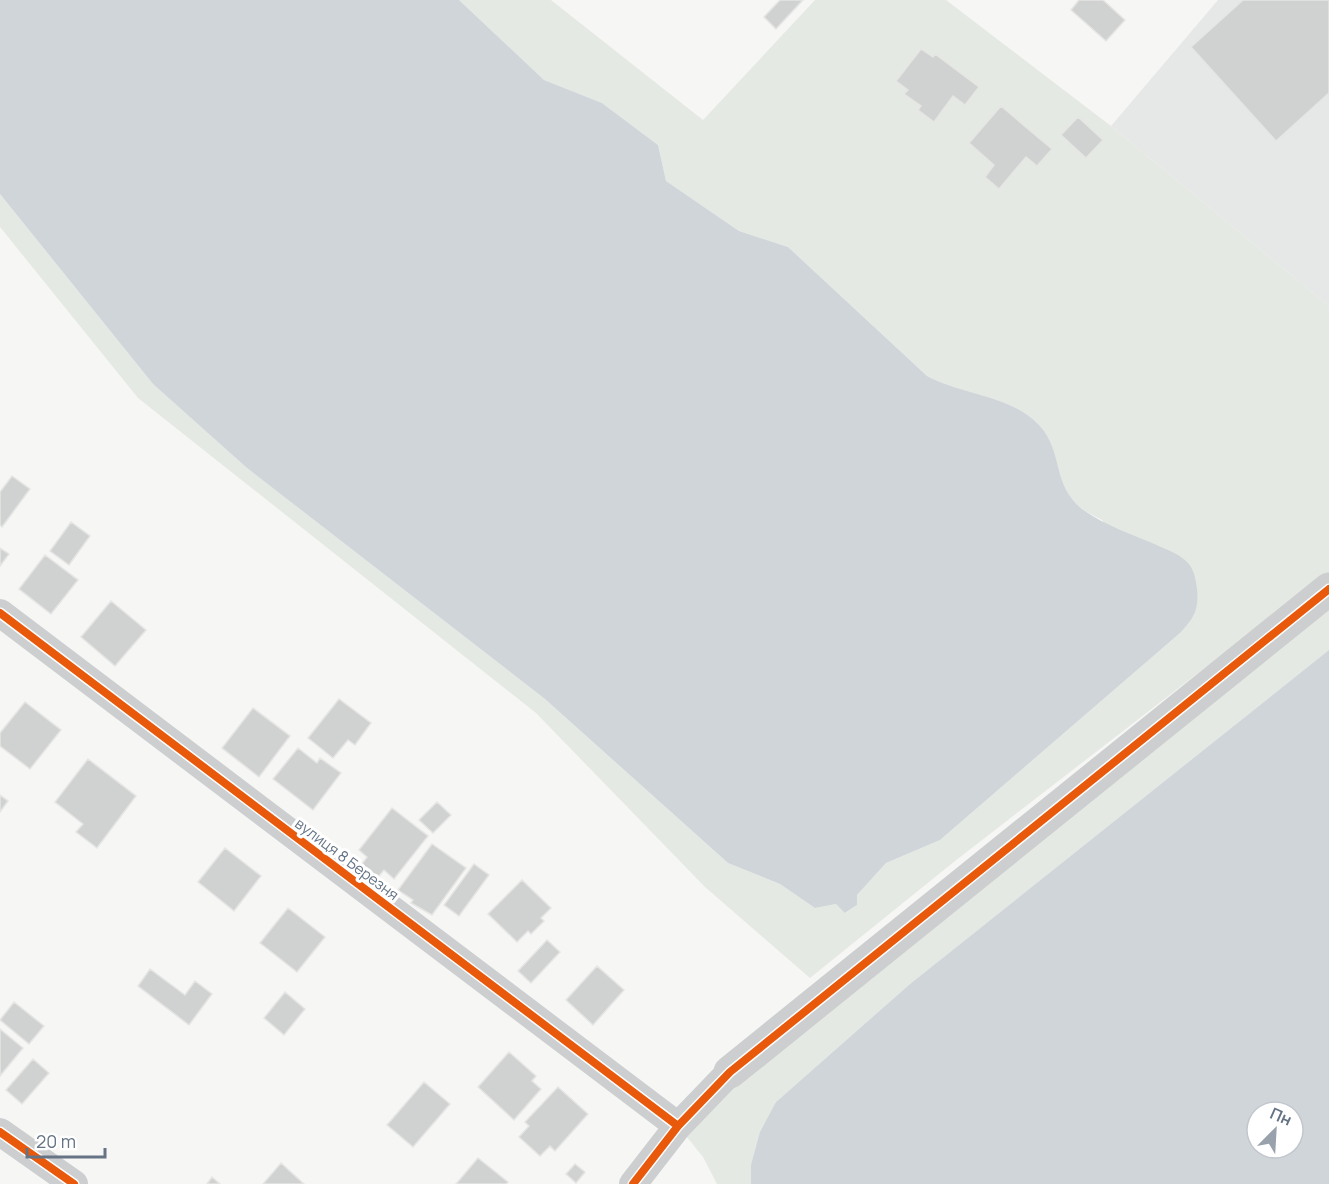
<svg xmlns="http://www.w3.org/2000/svg" width="1329" height="1184" font-family="Manrope,sans-serif">
<rect width="100%" height="100%" fill="#f6f6f5"/>
<path fill="#e6e7e7" d="M 1218,0 L 1329,0 L 1329,306 L 1111,126 Z"/>
<path fill="#e5e9e3" d="M 459,0 L 551,0 L 703,120 L 815,0 L 946,0 L 1111,126 L 1329,306 L 1329,650 L 910,984 L 776,1102 L 751,1165 L 751,1184 L 717,1184 L 703,1157 L 678,1126 L 1255,629 L 955,861 L 810,978 L 705,887 L 536,713 L 138,398 L 0,227 L 0,194 L 153,384 L 247,468 L 545,699 L 728,863 L 780,884 L 815,908 L 836,904 L 846,913 L 857,905 L 857,895 L 886,863 L 940,840 L 1180,633 L 1102,520 C 1090,514 1076,507 1069,496 C 1053,474 1058,445 1039,425 C 1011,395 962,395 927,376 L 788,247 L 739,231 L 666,181 L 658,145 L 602,103 L 544,80 Z"/>
<path fill="#d0d5d9" fill-rule="evenodd" d="M 0,0 L 459,0 L 544,80 L 602,103 L 658,145 L 666,181 L 739,231 L 788,247 L 927,376 C 962,395 1011,395 1039,425 C 1064,452 1051,484 1082,509 C 1105,526 1135,535 1161,547 C 1170,551 1181,555 1188,563 C 1194,569 1196,581 1197,589 C 1199,610 1194,618 1180,633 L 940,840 L 886,863 L 857,895 L 857,905 L 845,913 L 836,904 L 815,908 L 780,884 L 728,863 L 545,699 L 247,468 L 153,384 L 0,194 Z
M 1329,650 L 1329,1184 L 751,1184 L 751,1165 L 760,1132 L 776,1102 L 910,984 ZM 1257,1112 L 1293,1112 L 1293,1148 L 1257,1148 Z"/>
<path fill="#d0d1d1" stroke="#e5e5e4" stroke-width="1.5" d="M 780,0 L 803,0 L 776,29 L 764,17 Z
M 1079,0 L 1103,0 L 1125,20 L 1106,41 L 1071,10 Z
M 1243,0 L 1329,0 L 1329,93 L 1276,141 L 1191,47 Z
M 921,49 L 933,57 L 935,54 L 979,87 L 965,105 L 953,96 L 934,122 L 918,110 L 921,106 L 904,94 L 908,90 L 896,81 Z
M 1001,106 L 1052,149 L 1037,166 L 1026,157 L 999,189 L 985,177 L 994,165 L 969,143 Z
M 1078,117 L 1103,140 L 1086,158 L 1061,135 Z
M 12,476 L 30,489 L 2,527 L 0,525 L 0,492 Z
M 71,522 L 90,536 L 69,565 L 50,551 Z
M 0,548 L 9,554 L 0,566 Z
M 45,555 L 78,580 L 51,614 L 19,589 Z
M 111,601 L 146,630 L 115,666 L 81,637 Z
M 339,699 L 371,723 L 355,745 L 348,740 L 333,758 L 308,738 Z
M 25,702 L 61,730 L 30,769 L 0,746 L 0,733 Z
M 253,708 L 290,736 L 259,777 L 222,748 Z
M 298,748 L 317,763 L 320,758 L 341,773 L 313,810 L 273,779 Z
M 88,759 L 136,796 L 97,848 L 76,832 L 83,824 L 55,802 Z
M 0,795 L 8,801 L 0,812 Z
M 437,802 L 451,815 L 433,833 L 419,820 Z
M 392,808 L 428,836 L 394,879 L 384,870 L 378,877 L 362,864 L 367,857 L 359,850 Z
M 432,844 L 466,868 L 432,915 L 411,903 L 413,900 L 398,890 Z
M 225,848 L 261,876 L 234,911 L 198,882 Z
M 474,864 L 489,875 L 459,916 L 444,905 Z
M 522,880 L 551,908 L 541,918 L 544,921 L 531,934 L 528,931 L 517,942 L 488,914 Z
M 288,908 L 325,937 L 297,972 L 260,943 Z
M 547,940 L 560,952 L 531,983 L 518,971 Z
M 597,966 L 624,990 L 593,1025 L 566,1000 Z
M 150,969 L 185,995 L 195,981 L 212,994 L 189,1025 L 138,986 Z
M 285,992 L 305,1009 L 284,1035 L 264,1018 Z
M 14,1002 L 44,1026 L 29,1044 L 0,1020 Z
M 0,1029 L 23,1048 L 0,1076 Z
M 509,1052 L 536,1076 L 532,1081 L 541,1089 L 514,1120 L 478,1087 Z
M 33,1059 L 49,1073 L 22,1104 L 6,1090 Z
M 424,1082 L 450,1104 L 413,1147 L 387,1125 Z
M 558,1087 L 588,1114 L 555,1151 L 550,1146 L 540,1156 L 519,1137 L 529,1126 L 525,1122 Z
M 478,1158 L 508,1182 L 506,1184 L 456,1184 Z
M 281,1163 L 304,1184 L 263,1184 Z
M 575,1164 L 585,1172 L 576,1183 L 566,1174 Z
M 212,1177 L 220,1184 L 207,1184 Z"/>
<g fill="none" stroke-linecap="round" stroke-linejoin="round">
<path stroke="#cdced0" stroke-width="28" d="M 0,613 L 678,1126
M 0,1132 L 74,1184
M 633,1184 L 678,1126 L 730,1072"/>
<path stroke="#cdced0" stroke-width="33" d="M 730,1072 L 1329,589"/>
<g stroke="#fff" stroke-width="11">
<path id="cycleway" d="M 0,613 L 678,1126
M 0,1132 L 74,1184
M 633,1184 L 678,1126 L 730,1072 L 1329,589"/>
</g>
<use href="#cycleway" stroke="#e8590c" stroke-width="8"/>
</g>
<g text-anchor="middle" dominant-baseline="central" stroke-width="6" stroke-linejoin="round" paint-order="stroke">
<g font-size="15" fill="#667385" stroke="#fff">
<text transform="translate(347 859) rotate(37)">вулиця 8 Березня</text>
</g>
</g>
<g transform="translate(1275 1130) rotate(24)"><circle r="28" fill="#ffffff" stroke="#c2c7ce" stroke-width="1.5"/>
<path d="M0-4.5L10 22L0 15L-10 22Z" fill="#98a1ac"/>
<text y="-9" font-size="16" font-weight="bold" text-anchor="middle" fill="#667385">Пн</text>
</g>
<path d="M27 1148v9h78v-9" fill="none" stroke="#667385" stroke-width="3"/>
<text x="36" y="1148" font-size="18" fill="#667385" stroke="#ffffff" stroke-width="4.5" paint-order="stroke">20 m</text>
</svg>
